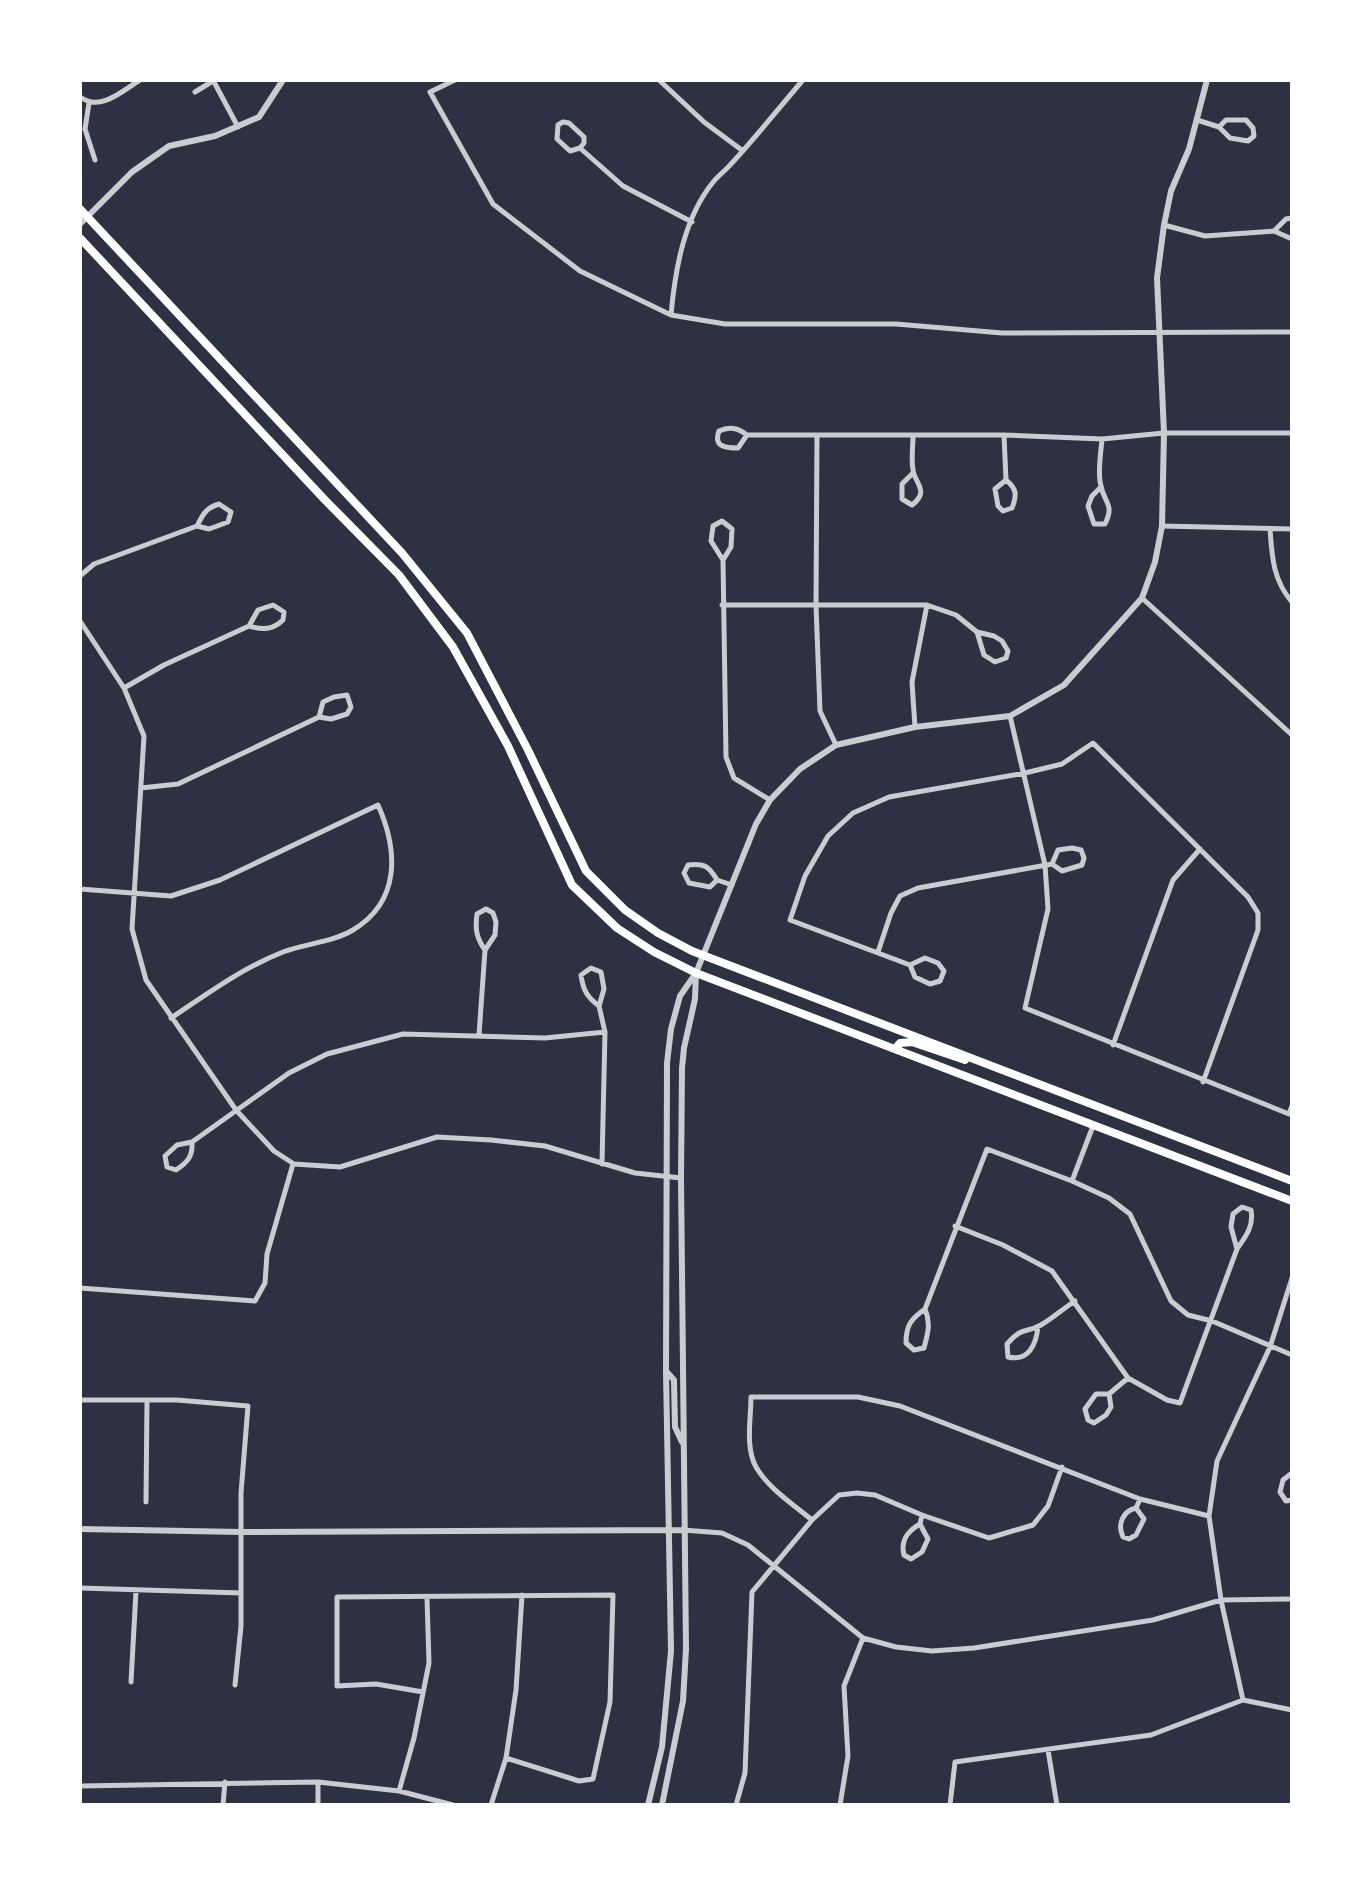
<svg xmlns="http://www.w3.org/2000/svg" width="1372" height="1885" font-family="Figtree,sans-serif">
<rect width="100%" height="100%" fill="#2d3142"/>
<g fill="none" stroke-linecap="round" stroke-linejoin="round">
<path stroke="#caccd0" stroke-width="5" d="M 213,80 L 238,127
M 455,80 L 430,92 L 493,204 L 580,271 L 671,315 L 725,324 L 896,324 L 1002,333 L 1292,332
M 659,80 L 704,122 L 743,151
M 195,92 L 213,81
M 80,97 C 101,112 122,91 140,80
M 89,103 L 85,129 L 95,160
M 1197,120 L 1219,127 L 1230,138 L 1248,141 L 1254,136 L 1253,128 L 1246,120 L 1226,120 L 1219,127
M 563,122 L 569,123 L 584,137 L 584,143 L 580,148 L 570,151 L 557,139 L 558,125 Z
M 580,148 L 623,186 L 692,222
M 1164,225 L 1205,236 L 1274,231 L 1292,239
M 1274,231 L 1286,219 L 1292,218
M 671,315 C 675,270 684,217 714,181 C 719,175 726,170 731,164 C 756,137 779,108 803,80
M 747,435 L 738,448 C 726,448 713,447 719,431 C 730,426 738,428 747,435 L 1004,435 L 1102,439 L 1164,433 L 1292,433
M 817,435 L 816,605 L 820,711 L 836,745
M 1004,435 L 1006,480 C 1017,489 1017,495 1012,508 L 1003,511 L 998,506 L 995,489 L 1006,480
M 913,473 L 902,484 L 902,499 L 912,505 C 930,491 915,484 913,470 C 911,459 913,447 913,436
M 1101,487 L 1092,496 L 1088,506 L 1094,524 L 1105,524 C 1115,504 1104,503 1101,486 C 1097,472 1101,453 1102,439
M 1162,526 L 1292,529
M 1270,529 C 1272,557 1273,580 1292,602
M 723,560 L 711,541 L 713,526 L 722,521 L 732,529 L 731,547 L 723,560 L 726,757 L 734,778 L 770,800
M 80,576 L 94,564 L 197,526 L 209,529 L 228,522 L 231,512 L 219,504 C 206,508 203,514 197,526
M 1142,598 L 1292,735
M 722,605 L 927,605 L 956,615 L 977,632 L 994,636 L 1002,641 L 1008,651 L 1006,658 L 995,662 L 984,655 L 977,632
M 80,621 L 124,688 L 144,736 L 132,929 L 146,980 L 236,1110 L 274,1151 L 294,1164 L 340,1167 L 437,1137 L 491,1140 L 545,1146 L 635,1173 L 681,1178
M 124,688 L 164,665 L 249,626 L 258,610 L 273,605 L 284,612 L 283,620 C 273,630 262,630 249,626
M 1010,716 L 1045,865 L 1048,909 L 1025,1008 L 1289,1114 L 1292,1106
M 915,727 L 912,682 L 927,605
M 141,788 L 178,784 L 319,717 L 331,719 L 347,714 L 351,707 L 347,695 L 334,697 L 323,702 L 319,717
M 717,880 L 710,887 L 689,883 L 684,873 L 688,865 C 704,863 709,866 717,880 L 732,885
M 80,889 L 171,896 L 220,880 L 378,805 C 398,850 401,901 353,930 C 333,942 304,944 283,952 C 242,968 207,994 171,1018
M 878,952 L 891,913 L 900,896 L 918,888 L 1052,864 L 1062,871 L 1082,865 L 1084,858 L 1081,850 L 1072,848 L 1058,850 L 1052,864
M 910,965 L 915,977 L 930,984 L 940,981 L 944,971 L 938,963 L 925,958 L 910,965 L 790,920 L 805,876 L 828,836 L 853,813 L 889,797 L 1025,773 L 1062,764 L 1093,743 L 1248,897 L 1258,913 L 1258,930 L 1203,1082
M 599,1006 C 587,997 583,990 581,975 L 591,968 L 601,972 L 604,989 L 599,1006 L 605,1032 L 602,1164
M 479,1035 L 485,950 L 495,935 L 496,922 L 493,913 L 486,909 L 477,914 C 475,929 476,937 485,950
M 1113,1045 L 1173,880 L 1200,849
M 192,1142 C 193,1156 188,1162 176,1170 L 167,1167 L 165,1156 L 177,1145 L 192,1142 L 289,1073 L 327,1054 L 403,1034 L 545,1038 L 605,1032
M 1072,1181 L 1093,1126
M 955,1226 L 1003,1245 L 1052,1271 L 1128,1378 L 1167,1400 L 1180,1403 L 1237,1249 C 1246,1236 1254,1226 1251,1210 L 1242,1207 L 1233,1214 L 1231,1227 L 1237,1249
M 80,1288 L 255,1301 L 265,1283 L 267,1254 L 293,1164
M 925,1309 C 931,1323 928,1333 924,1348 L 914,1350 L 906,1343 C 906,1325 911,1319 925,1309 L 987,1149 L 1072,1181 L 1109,1198 L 1130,1214 L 1171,1301 L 1188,1315 L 1212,1321 L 1292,1355
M 1038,1327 C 1036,1344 1029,1362 1008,1357 L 1007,1344 C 1024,1325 1025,1334 1041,1325 C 1053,1318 1064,1308 1075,1301
M 1109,1394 L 1111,1407 L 1106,1415 L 1094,1423 L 1088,1420 L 1085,1409 L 1096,1394 L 1109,1394 L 1128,1378
M 80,1400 L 177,1400 L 248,1406 L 241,1493 L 241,1626 L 235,1685
M 1292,1473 L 1283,1480 L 1280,1492 L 1286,1501 L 1292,1500
M 146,1502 L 147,1400
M 1136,1508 L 1144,1519 L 1136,1535 L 1129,1539 L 1123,1537 C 1117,1524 1123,1511 1136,1508 L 1140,1499
M 812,1520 C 794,1505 768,1488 756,1467 C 745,1447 751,1419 751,1397 L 858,1397 L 900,1406 L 1140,1499 L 1209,1516
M 920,1524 L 928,1539 L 922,1552 L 911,1559 L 904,1555 C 900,1540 908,1531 920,1524 L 922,1515
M 683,1530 L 722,1533 L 748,1545 L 863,1638 L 896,1647 L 932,1651 L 974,1648 L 1153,1620 L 1221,1600 L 1292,1599
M 80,1588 L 241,1593
M 131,1682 L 136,1591
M 423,1692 L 376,1684 L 337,1686 L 337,1597 L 613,1595 L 610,1702 L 593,1779 L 579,1781 L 506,1758
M 1243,1700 L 1221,1600 L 1209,1516 L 1217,1461 L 1270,1347 L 1292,1278
M 1048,1750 L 1057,1805
M 318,1782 L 318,1805
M 80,1786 L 318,1782 L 399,1791 L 453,1805
M 399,1791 L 414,1738 L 429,1663 L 427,1598
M 223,1805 L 225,1782
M 491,1805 L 506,1758 L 516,1690 L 522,1595
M 736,1805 L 745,1773 L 752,1592 L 812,1520 L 839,1495 L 857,1493 L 875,1495 L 922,1515 L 989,1538 L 1033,1525 L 1048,1506 L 1062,1467
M 840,1805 L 848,1756 L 844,1686 L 863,1638
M 950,1805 L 955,1762 L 1151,1735 L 1243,1700 L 1292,1710"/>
<path stroke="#caccd0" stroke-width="6" d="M 80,224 L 132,172 L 169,146 L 215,136 L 259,117 L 283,80
M 666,1371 L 674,1380 L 675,1427 L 682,1442
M 80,1529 L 241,1532 L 683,1530
M 648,1805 L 662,1747 L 671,1651 L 666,1371 L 667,1063 L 671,1029 L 680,996 L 696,973 L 756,824 L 770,800 L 800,769 L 836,745 L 915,727 L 1010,716 L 1064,685 L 1142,598 L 1155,562 L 1162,526 L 1164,433 L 1157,278 L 1164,225 L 1171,191 L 1189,149 L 1207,80
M 662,1805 L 683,1701 L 686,1649 L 681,1178 L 682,1068 L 684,1048 L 695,999 L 696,973"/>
<path stroke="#fff" stroke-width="8" d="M 80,209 L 402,553 L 467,633 L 528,750 L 586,871 L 625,910 L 658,933 L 692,951 L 1292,1181
M 80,238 L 325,500 L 399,575 L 453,647 L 508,746 L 572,885 L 617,928 L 654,952 L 696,973 L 1292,1201
M 895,1049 L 900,1043 L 912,1042 L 965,1060"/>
</g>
<rect width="1372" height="1885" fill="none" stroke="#ffffff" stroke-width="164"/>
</svg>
